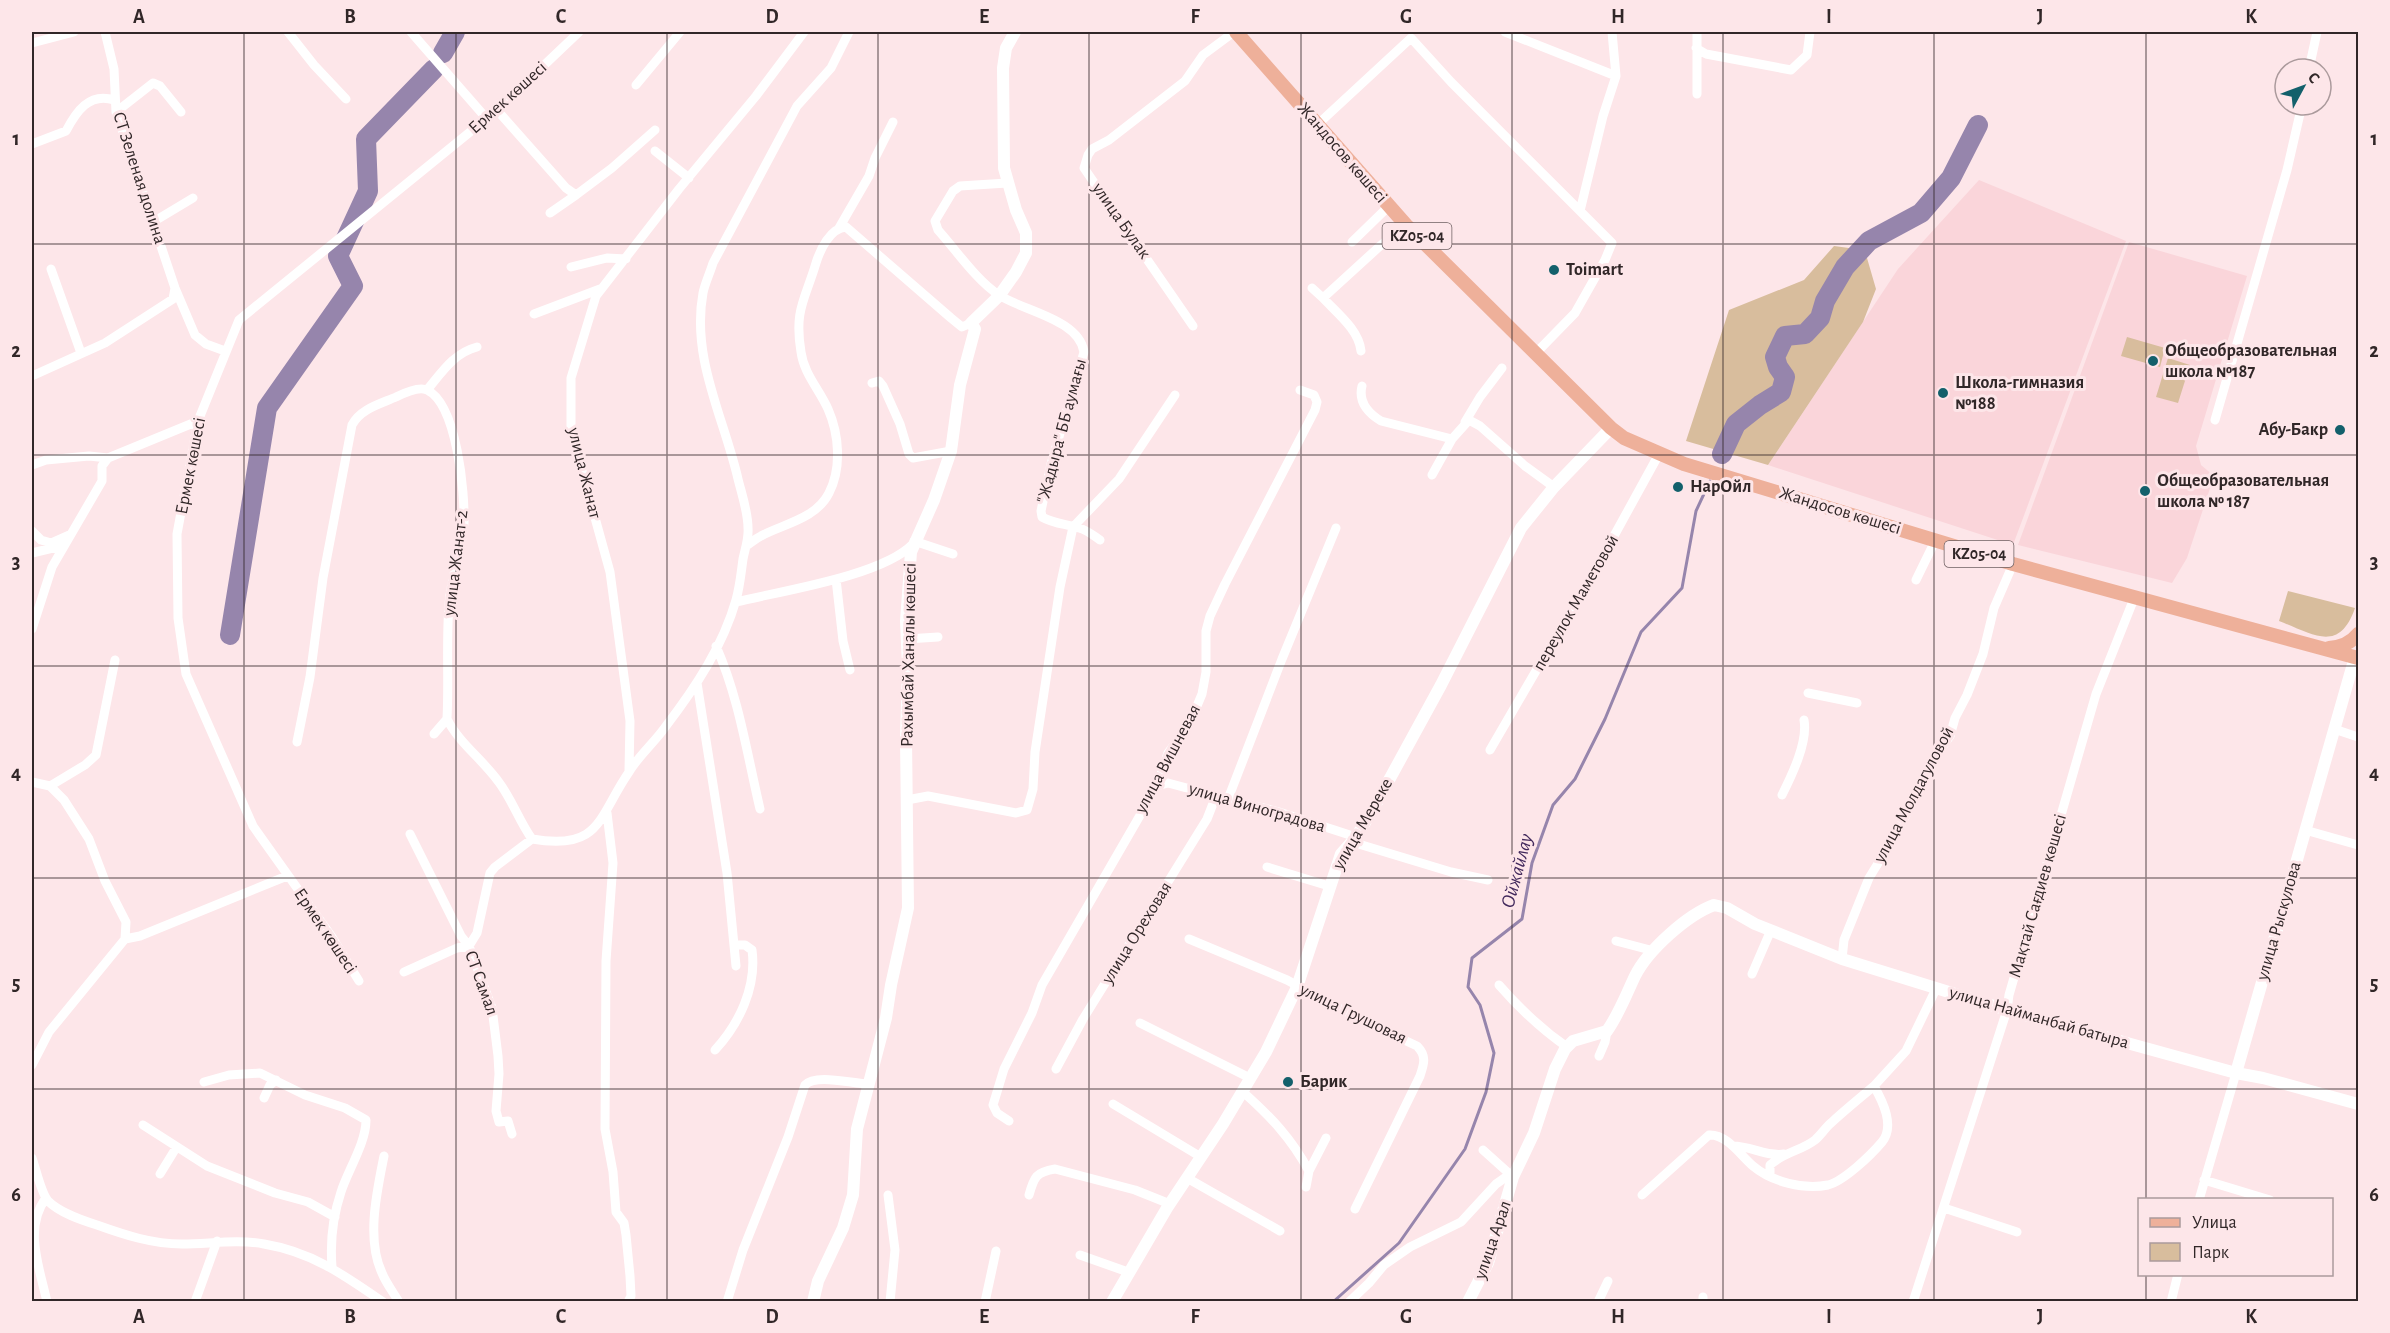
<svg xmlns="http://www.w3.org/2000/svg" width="2390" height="1333" font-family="'Alegreya Sans',sans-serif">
<rect width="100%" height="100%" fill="#fde6e9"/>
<path fill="#fad5da" d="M 1979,180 L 2126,241 L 2013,545 L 1768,465 L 1898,269 Z
M 2129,242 L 2247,276 L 2196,446 L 2201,465 L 2214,476 L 2187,558 L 2172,583 L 2018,545 Z"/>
<path fill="#d8bd9d" d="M 1834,246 L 1849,248 L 1867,258 L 1876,289 L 1863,322 L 1768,465 L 1686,441 L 1729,310 L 1804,280 Z
M 2127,337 L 2165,348 L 2160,367 L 2121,356 Z
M 2168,358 L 2190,365 L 2178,403 L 2156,397 Z
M 2288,591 L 2355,608 C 2339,654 2313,634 2279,621 Z"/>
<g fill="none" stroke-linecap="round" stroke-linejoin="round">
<path stroke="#9685ac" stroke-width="3" d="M 1333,1302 L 1399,1243 L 1465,1149 L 1486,1092 L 1494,1053 L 1480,1005 L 1468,987 L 1472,958 L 1522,919 L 1532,863 L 1553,805 L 1575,779 L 1605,719 L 1641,632 L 1682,588 L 1696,511 L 1710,481"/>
<path stroke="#9685ac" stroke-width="20" d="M 443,53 L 455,32
M 1722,454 L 1736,424 L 1760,405 L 1781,392 L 1785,377 L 1778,367 L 1775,357 L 1785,336 L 1805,334 L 1820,318 L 1825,301 L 1845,267 L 1869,241 L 1921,213 L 1951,178 L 1978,125
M 230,635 L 267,408 L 353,286 L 338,256 L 368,191 L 366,139 L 434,69"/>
<path stroke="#fff" stroke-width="9" d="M 105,32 L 114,69 L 116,112 L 175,288 L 195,335 L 206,344 L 225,351
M 288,32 L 314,65 L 346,99
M 411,32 L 487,119
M 1505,32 L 1616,76
M 32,43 L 74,32
M 1696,48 L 1706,54 L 1791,70 L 1807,55 L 1810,32
M 2309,69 L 2317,32
M 636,85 L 680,32
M 1697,94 L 1697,32
M 497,110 L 566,188 L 576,195 L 612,168 L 655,130
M 116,112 L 153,83 L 160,86 L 181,112
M 1317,125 L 1411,38 L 1451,82 L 1580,211
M 32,144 L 66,131 C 76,112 89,92 114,100
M 655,151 L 689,178
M 1007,183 L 960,186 L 953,191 L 935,221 L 938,230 C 956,250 977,281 999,295 C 1023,311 1079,319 1084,352 L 1051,464 L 1041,511 L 1042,517 C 1054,524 1067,524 1079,528 C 1087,530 1094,536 1100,540
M 550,213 L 576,195
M 153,222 L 193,198
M 839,228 L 869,176 L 875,158 L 893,122
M 1352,242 L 1389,206
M 571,267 L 607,258 L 626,259
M 51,269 L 81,353
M 1312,288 L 1323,298
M 534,314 L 600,289
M 1193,326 L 1084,168 L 1088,155 L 1092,149 L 1109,140 L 1185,81 L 1203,55 L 1234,32
M 1361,351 C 1359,330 1337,313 1323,298 L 1380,246 L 1406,225
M 1535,354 L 1575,313 L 1605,260 L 1612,243 L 1580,211 L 1603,116 L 1616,76 L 1612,32
M 32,376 L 105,343 L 173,299 L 175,288
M 872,383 L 879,381 L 883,386 L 900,424 L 909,454 L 913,458 L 951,451
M 1362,386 C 1358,402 1368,413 1381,421 L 1452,439
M 427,390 C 442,372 454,353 477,347
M 2215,420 L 2287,170 L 2302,105
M 1465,422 L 1480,397 L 1502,368
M 32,465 L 46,460 L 89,456 L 108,458 L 198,421
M 1432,475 L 1452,439 L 1469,420 L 1480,426 L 1525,466 L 1554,487
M 32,531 L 41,540 L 51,543 L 69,535
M 914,541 L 953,554
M 746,546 C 751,543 755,539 761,536 C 783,524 816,519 829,493 C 842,468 839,434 828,409 C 819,389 804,374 801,352 C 794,310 805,300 816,263 C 820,250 830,228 846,227 L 951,318 L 962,327 L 971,323
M 32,553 L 57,547
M 836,579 L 843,641 L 850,670
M 1916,580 L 1935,541
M 736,602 C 781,591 882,576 913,544
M 32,629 L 52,567 L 102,481 L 102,466 L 108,458
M 907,639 L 938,637
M 716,646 C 739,698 747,754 760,809
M 697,683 L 727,873 L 736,966
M 1808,693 L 1857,703
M 2334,729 L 2358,737
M 434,734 L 447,719
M 297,742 L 310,677 L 323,578 L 352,425 C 360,409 380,404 396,397 C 404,393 419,386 427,390 C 457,404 465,493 464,523 C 462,551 451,576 449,604 C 446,642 449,681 447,719 C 459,743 482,759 498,781 C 512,799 519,821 532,839 C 601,851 598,817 629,772 C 639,755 655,742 666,726 C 695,688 723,646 736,600 C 740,586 741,573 743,559 C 745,549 749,538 748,528 C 748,512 742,495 738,479 C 724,418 691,358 703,293 C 705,283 710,273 713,263 L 797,106 L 831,68 L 849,32
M 1490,750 L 1609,545 L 1659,454
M 629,771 L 630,721 L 610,572 L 571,431 L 571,378 L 596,296 L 679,189 L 756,96 L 804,32
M 32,782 L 50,786 L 64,800 L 89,839 L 105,881 L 126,922 L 125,939 L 49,1032 L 32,1065
M 50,786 L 85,765 L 96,755 L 115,660
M 1157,786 L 1168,783 L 1228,799 L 1279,812 L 1356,837
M 1782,795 C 1792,775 1808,742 1804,720
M 1228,799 L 1282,659 L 1336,528
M 907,800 L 928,796 L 1016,813 L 1027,810 L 1033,789 L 1035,752 L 1060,587 L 1073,527 L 1119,479 L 1175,395
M 607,813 L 613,863 L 606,961 L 605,1129 L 613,1172 L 616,1212 L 624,1223 L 626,1235 L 630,1276 L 631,1296 L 628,1302
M 2305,830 L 2358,845
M 410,834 L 461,936 L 469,946 L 492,1008 L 498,1056 L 499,1074 L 496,1111 L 499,1122 L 508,1121 L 512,1134
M 1352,842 L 1451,872 L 1488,880
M 1267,867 L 1329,886
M 125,939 L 140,936 L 287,876
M 1189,939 L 1287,980 L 1359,1019 L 1417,1046 C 1427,1056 1424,1064 1420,1076 L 1355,1209
M 1616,941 L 1654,951
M 1842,959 L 1844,940 L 1869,878 L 1898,831 L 1934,759 L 1950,736 L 1955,718 L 1967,695 L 1983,654 L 1994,608 L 2013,564
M 404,972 L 457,948 L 469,946 L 477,933 L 490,873 L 495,867 L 532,839
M 1752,974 L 1771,930
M 359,981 L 332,937 L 253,826 L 186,674 L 178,618 L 177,534 L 198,421 L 239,320 L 497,110 L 579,32
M 1499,985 C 1520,1009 1541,1029 1567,1047
M 1140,1023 L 1250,1078
M 715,1050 C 739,1024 757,987 752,950 L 745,945 L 735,945
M 1599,1056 L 1605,1042 L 1607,1031
M 1056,1069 L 1083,1019 L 1207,819 L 1216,796
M 204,1082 L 229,1075 L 260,1073 L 305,1095 L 345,1108 L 366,1120 C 366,1143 348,1170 341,1192 C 333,1216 330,1242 332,1267
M 1243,1092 C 1271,1117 1291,1138 1309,1171 L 1306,1187
M 264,1098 L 270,1085 L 276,1080
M 1113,1104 L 1201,1157
M 1009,1121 L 997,1113 L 993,1105 L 1004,1069 L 1032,1013 L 1042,985 L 1157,786 L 1168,753 L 1189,725 L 1202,694 L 1206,672 L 1206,631 L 1210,616 L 1225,584 L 1315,410 L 1317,402 L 1314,395 L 1300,390
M 143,1125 L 207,1166 L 275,1193 L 308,1202 L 335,1217
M 1733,1146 C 1751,1146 1767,1157 1784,1154
M 1483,1150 L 1513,1177
M 384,1156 C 377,1191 366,1239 382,1273 C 386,1283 393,1292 399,1302
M 32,1158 C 36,1169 41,1193 48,1201 C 60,1213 81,1220 97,1225 C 125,1235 152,1244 182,1244 C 209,1244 237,1239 264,1244 C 312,1252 344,1275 383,1302
M 1309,1171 L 1326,1138
M 160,1174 L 176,1148
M 1770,1176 L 1770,1165 C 1784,1152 1801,1151 1815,1140 C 1821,1135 1825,1128 1831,1123 C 1845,1110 1860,1098 1874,1086
M 1187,1178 L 1280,1231
M 2204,1180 L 2270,1200
M 888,1195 L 895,1250 L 890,1302
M 1029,1195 C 1034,1177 1036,1172 1055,1169 L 1135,1190 L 1170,1204
M 1642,1195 L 1709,1135 C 1727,1134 1741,1156 1753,1166 C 1772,1182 1804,1190 1828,1185 C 1844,1181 1871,1155 1882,1142 C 1895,1126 1883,1102 1874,1086 L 1906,1051 L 1936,989
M 46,1198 C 23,1228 40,1269 47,1302
M 2199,1200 L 2236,1073
M 1944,1208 L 2017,1232
M 1080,1255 L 1128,1272
M 195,1302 L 217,1241
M 727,1302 L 743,1250 L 788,1137 L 805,1085 C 816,1073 853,1084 869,1084
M 985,1302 L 996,1251
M 1349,1302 L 1369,1283 L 1384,1265 L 1410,1247 L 1461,1222 L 1496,1184 L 1506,1177 L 1513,1177
M 1598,1302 L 1608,1281
M 1703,1302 L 1703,1297
M 1913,1302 L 2007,1010 L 2009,995 L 2096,694 L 2135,596
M 2171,1302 L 2178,1274"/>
<path stroke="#fff" stroke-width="12" d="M 2236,1073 L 2355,657
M 813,1302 L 818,1281 L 843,1228 L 853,1195 L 857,1129 L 886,1018 L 891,985 L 908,908 L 906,738 L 908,667 L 906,621 L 911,552 L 934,500 L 951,451 L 960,385 L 975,329 L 971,323 L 999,296 L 1016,272 L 1026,253 L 1026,233 L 1016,210 L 1004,168 L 1003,68 L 1006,48 L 1015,32
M 1112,1302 L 1167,1208 L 1223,1124 L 1266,1052 L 1297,987 L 1341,854 L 1356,837 L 1371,813 L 1441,685 L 1521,528 L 1554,487 L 1611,428
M 1468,1302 L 1488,1263 L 1513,1177 L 1534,1133 L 1555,1069 L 1565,1049 L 1573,1041 L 1607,1031 C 1619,1014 1626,995 1635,976 C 1648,950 1687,915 1714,905 L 1727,908 L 1755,924 L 1842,959 L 2007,1010 L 2236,1073 L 2263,1078 L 2358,1104"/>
<path stroke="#eeb09a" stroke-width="14" d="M 1236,32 L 1406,225 L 1611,428 L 1624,438 L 1684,464 L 2013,564 L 2358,658
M 2329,648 C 2341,647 2351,643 2358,634"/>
</g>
<path fill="none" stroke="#312728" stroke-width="1.5" stroke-opacity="0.55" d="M 244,32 L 244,1302M 456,32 L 456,1302M 667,32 L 667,1302M 878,32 L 878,1302M 1089,32 L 1089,1302M 1301,32 L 1301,1302M 1512,32 L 1512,1302M 1723,32 L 1723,1302M 1934,32 L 1934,1302M 2146,32 L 2146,1200M 32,244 L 2358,244M 32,455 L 2358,455M 32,666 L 2358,666M 32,878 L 2358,878M 32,1089 L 2358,1089M 2146,1274 L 2146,1302"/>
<g fill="#13606b" stroke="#fde6e9" stroke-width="2">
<circle cx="1554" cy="270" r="6"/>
<circle cx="2153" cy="361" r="6"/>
<circle cx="1943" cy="393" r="6"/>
<circle cx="2340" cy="430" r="6"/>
<circle cx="1678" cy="487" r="6"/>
<circle cx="2145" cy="491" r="6"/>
<circle cx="1288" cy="1082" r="6"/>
</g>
<g text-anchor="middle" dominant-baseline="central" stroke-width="6" stroke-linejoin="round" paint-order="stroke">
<g fill="#fde6e9" stroke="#6e6062" stroke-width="1.5">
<rect x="1382.5" y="223" width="69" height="26" rx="4.5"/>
<rect x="1944.5" y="541" width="69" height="26" rx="4.5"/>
</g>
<g font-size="16" font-weight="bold" fill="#312728">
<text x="1417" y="236">KZ05-04</text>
<text x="1979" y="554">KZ05-04</text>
</g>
<g font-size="18" fill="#312728" stroke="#fde6e9">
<text transform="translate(508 98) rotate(-42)">Ермек көшесі</text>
<text transform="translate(1342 153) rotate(49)">Жандосов көшесі</text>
<text transform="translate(139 178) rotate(72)">СТ Зеленая долина</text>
<text transform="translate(1121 221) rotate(55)">улица Булак</text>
<text transform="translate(1062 431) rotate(-75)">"Жадыра" ББ аумағы</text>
<text transform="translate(191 466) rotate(-79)">Ермек көшесі</text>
<text transform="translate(584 473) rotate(76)">улица Жанат</text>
<text transform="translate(1840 511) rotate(17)">Жандосов көшесі</text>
<text transform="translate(456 563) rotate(-83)">улица Жанат-2</text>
<text transform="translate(1576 603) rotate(-60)">переулок Маметовой</text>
<text transform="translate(909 655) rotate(-89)">Рахымбай Ханалы көшесі</text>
<text transform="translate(1168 759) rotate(-62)">улица Вишневая</text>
<text transform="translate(1914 795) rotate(-62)">улица Молдагуловой</text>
<text transform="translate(1257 808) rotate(16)">улица Виноградова</text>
<text transform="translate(1363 824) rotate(-60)">улица Мереке</text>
<text transform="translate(2038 896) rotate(-74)">Мақтай Сағдиев көшесі</text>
<text transform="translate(2279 921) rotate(-74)">улица Рыскулова</text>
<text transform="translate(325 931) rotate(56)">Ермек көшесі</text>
<text transform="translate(1137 933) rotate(-58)">улица Ореховая</text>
<text transform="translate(481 983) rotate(70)">СТ Самал</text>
<text transform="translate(1353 1014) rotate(26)">улица Грушовая</text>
<text transform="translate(2039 1018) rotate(16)">улица Найманбай батыра</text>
<text transform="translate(1493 1240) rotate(-71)">улица Арал</text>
</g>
<g font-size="18" font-weight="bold" fill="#312728" stroke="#fde6e9" text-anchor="start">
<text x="1566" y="270">Toimart</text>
<text x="2165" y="351">Общеобразовательная<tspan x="2165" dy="21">школа №187</tspan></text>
<text x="1955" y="383">Школа-гимназия<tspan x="1955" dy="21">№188</tspan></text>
<text x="2328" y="430" text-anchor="end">Абу-Бакр</text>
<text x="2157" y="481">Общеобразовательная<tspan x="2157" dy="21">школа № 187</tspan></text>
<text x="1690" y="487">НарОйл</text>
<text x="1300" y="1082">Барик</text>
</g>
<g font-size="20" font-style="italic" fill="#42295c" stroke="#fde6e9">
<text transform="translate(1517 871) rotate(-75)">Ойжайлау</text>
</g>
</g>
<rect width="2390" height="1333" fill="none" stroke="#fde6e9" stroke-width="66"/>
<rect x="2138" y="1198" width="195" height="78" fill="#fde6e9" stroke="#ab9a9c" stroke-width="1.5"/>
<rect x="2150" y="1218" width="30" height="9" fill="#eeb09a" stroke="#ab9a9c" stroke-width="1.5"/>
<text x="2192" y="1228" font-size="18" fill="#312728">Улица</text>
<rect x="2150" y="1243" width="30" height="18" fill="#d8bd9d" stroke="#ab9a9c" stroke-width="1.5"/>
<text x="2192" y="1258" font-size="18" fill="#312728">Парк</text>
<g transform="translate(2303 87) rotate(49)"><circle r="28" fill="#fde6e9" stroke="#ab9a9c" stroke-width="1.5"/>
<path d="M0-4.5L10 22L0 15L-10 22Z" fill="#13606b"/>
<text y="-9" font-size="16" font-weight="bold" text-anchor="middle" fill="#312728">С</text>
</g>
<rect x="33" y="33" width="2324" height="1267" fill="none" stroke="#312728" stroke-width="2"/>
<g font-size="20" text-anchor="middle" font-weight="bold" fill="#312728">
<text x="139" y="23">A</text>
<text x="350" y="23">B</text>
<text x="561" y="23">C</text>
<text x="772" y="23">D</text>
<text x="984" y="23">E</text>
<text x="1195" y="23">F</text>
<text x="1406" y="23">G</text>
<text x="1618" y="23">H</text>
<text x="1829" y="23">I</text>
<text x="2040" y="23">J</text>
<text x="2251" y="23">K</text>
<text x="16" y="145">1</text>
<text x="2374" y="145">1</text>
<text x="16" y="357">2</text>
<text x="2374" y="357">2</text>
<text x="16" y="568">3</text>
<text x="2374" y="568">3</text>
<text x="16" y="779">4</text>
<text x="2374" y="779">4</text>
<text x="16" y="990">5</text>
<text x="2374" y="990">5</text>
<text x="16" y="1201">6</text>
<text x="2374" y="1201">6</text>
<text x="139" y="1323">A</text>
<text x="350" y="1323">B</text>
<text x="561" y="1323">C</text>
<text x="772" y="1323">D</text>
<text x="984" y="1323">E</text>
<text x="1195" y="1323">F</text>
<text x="1406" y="1323">G</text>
<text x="1618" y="1323">H</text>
<text x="1829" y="1323">I</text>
<text x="2040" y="1323">J</text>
<text x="2251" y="1323">K</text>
</g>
</svg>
